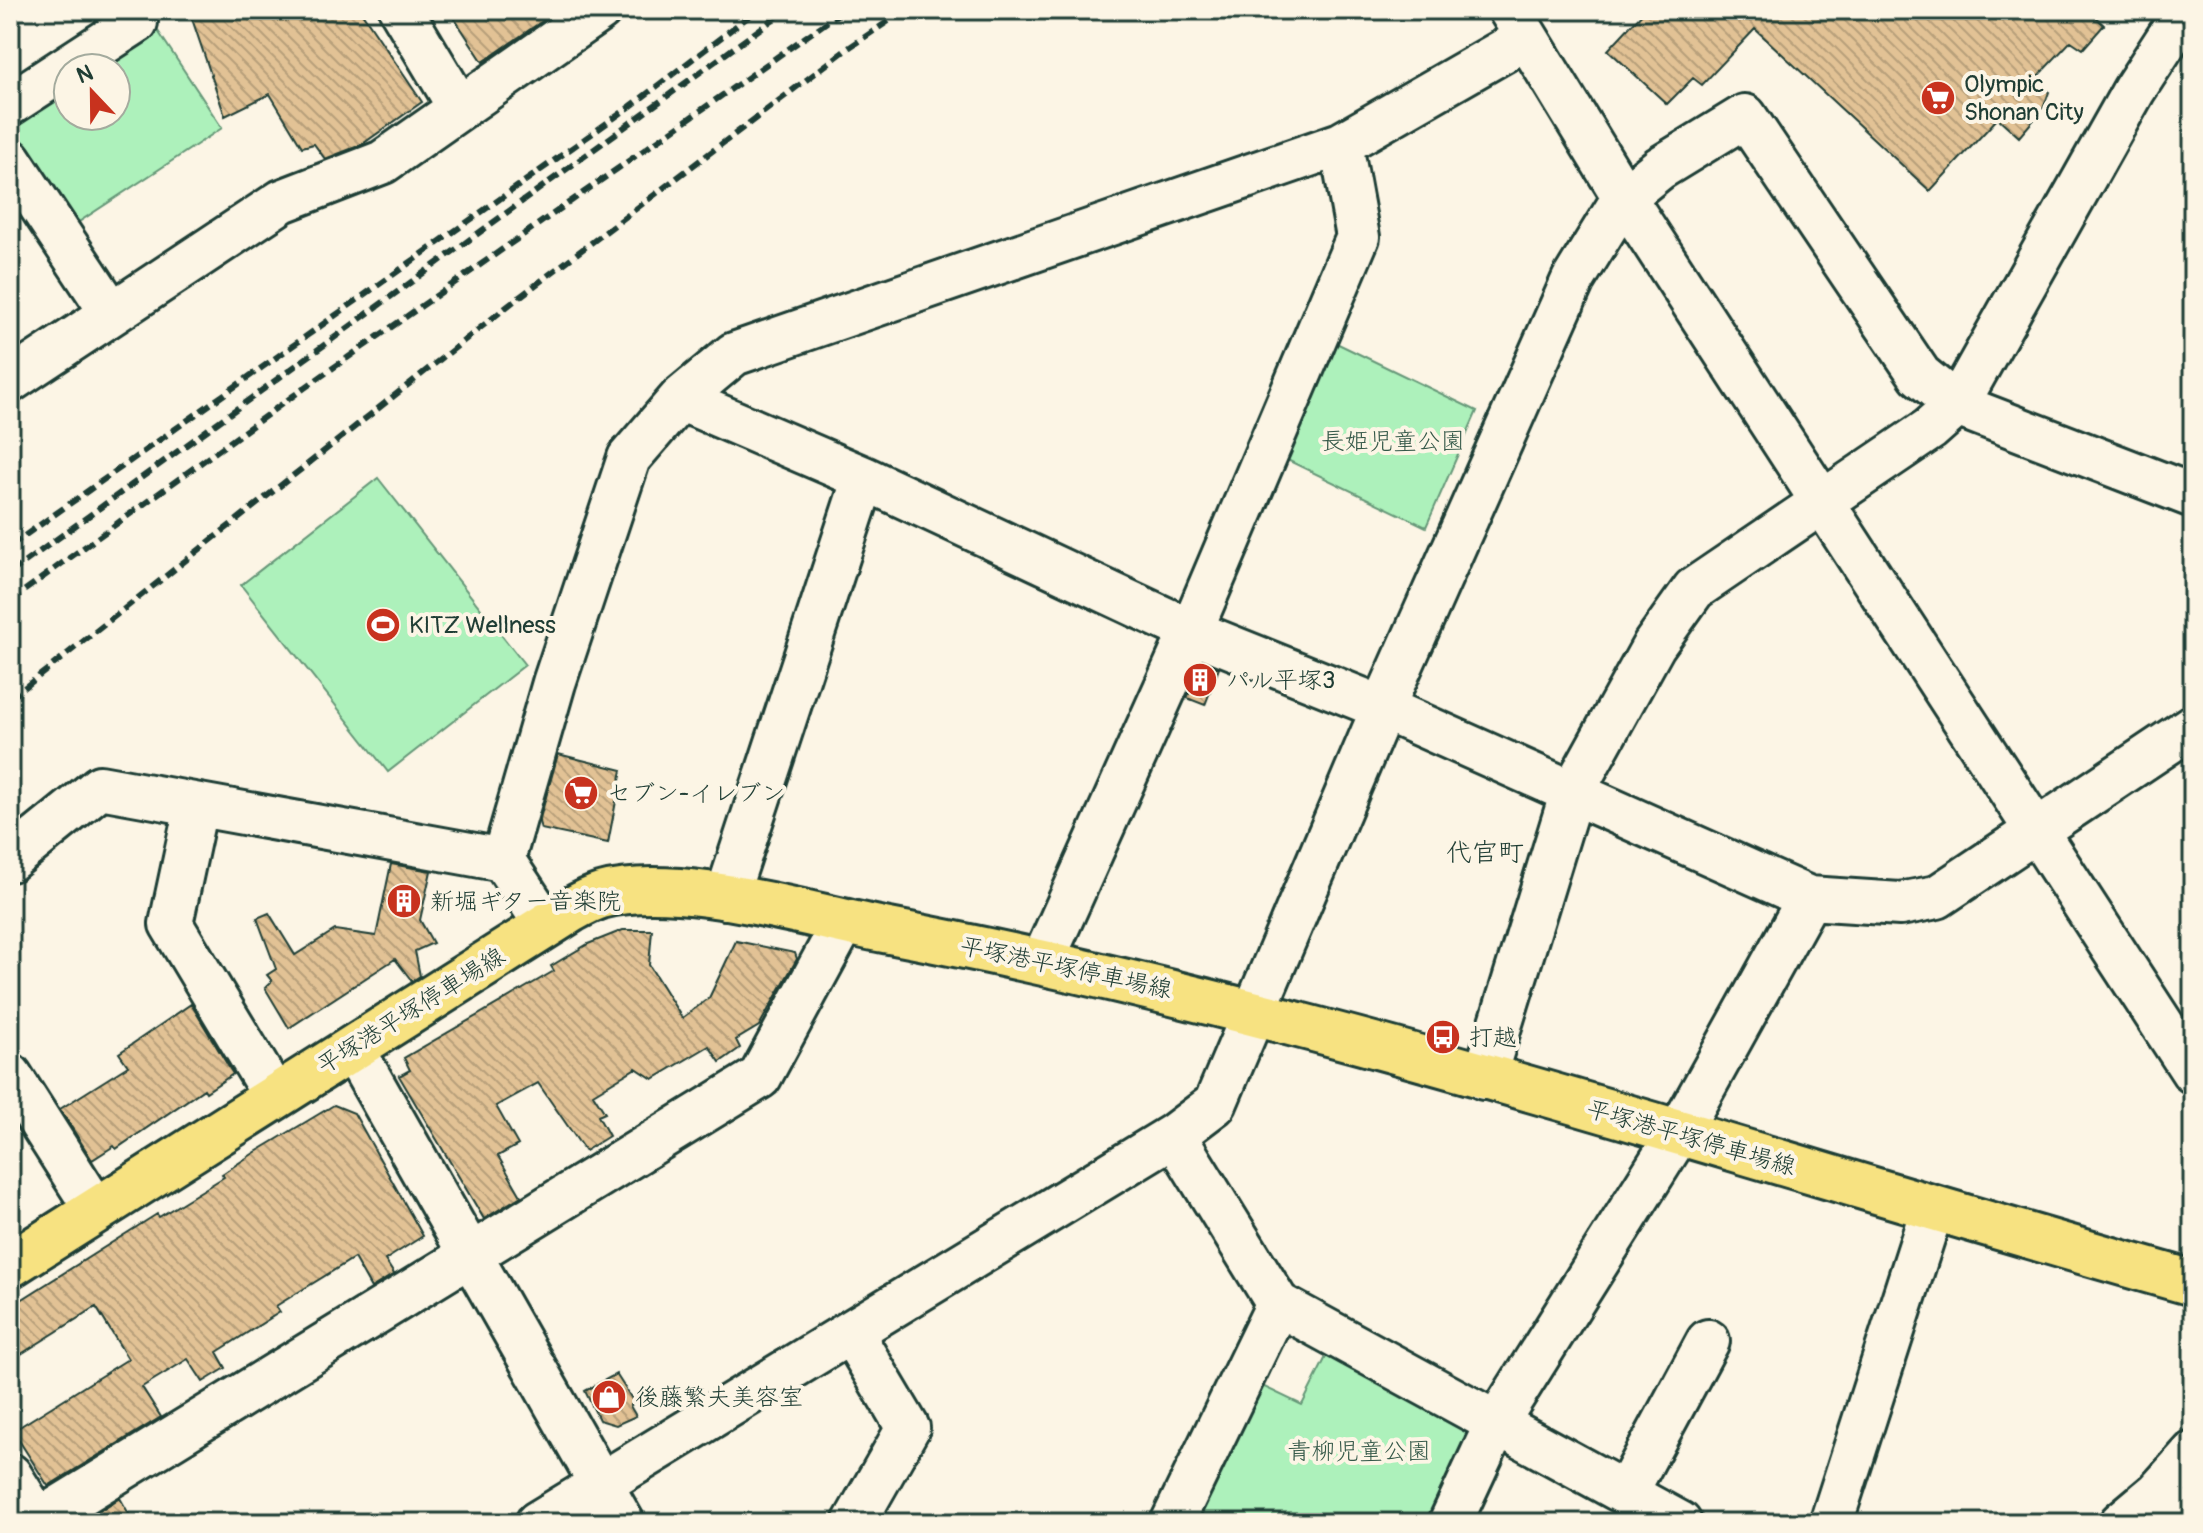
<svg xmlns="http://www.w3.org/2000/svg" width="2203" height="1533" font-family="Pangolin,'Klee One',sans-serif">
<defs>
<pattern id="building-back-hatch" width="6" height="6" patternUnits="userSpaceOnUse" patternTransform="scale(2)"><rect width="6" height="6" fill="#e2c295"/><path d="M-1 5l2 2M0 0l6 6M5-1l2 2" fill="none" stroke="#b79f7a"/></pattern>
</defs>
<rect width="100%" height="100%" fill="#fcf5e5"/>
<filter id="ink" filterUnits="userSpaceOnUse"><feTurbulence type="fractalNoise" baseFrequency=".0125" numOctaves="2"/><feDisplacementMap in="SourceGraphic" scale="16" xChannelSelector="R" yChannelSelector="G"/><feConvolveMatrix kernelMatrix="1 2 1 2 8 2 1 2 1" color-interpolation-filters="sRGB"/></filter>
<g filter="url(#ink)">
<path fill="#adf1bb" stroke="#669778" stroke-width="2" d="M 156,28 L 222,128 L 68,229 L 10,141 L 10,123 L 68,85 L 68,116 L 116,116 L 116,68 L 94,68 Z
M 1328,339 L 1477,411 L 1426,527 L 1281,457 Z
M 378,478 L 525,665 L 388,772 L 241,585 Z
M 1330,1349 L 1471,1430 L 1435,1523 L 1190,1523 L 1256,1383 L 1302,1405 Z"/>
<path fill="url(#building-back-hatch)" stroke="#1f3d34" stroke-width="2" d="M 189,10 L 360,10 L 422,102 L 361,145 L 325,159 L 314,144 L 302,147 L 270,94 L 225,116 Z
M 449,10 L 558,10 L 483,62 Z
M 1645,10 L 2088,10 L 2104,25 L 2083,49 L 2071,41 L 2036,78 L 2049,92 L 2043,109 L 2019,137 L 1998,118 L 1930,191 L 1755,29 L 1702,85 L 1693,78 L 1667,104 L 1608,50 Z
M 1203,662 L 1219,668 L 1205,705 L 1187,698 Z
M 558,754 L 622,770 L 608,843 L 541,829 L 539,822 Z
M 391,864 L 431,871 L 420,920 L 433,943 L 415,951 L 420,976 L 412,981 L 395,959 L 289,1028 L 265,988 L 272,981 L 267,975 L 276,969 L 257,918 L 269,913 L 295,955 L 335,930 L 376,936 Z
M 623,930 L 652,930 L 649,965 L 682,1018 L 709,998 L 736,941 L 795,953 L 797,959 L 759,1026 L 736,1040 L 740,1048 L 720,1062 L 709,1046 L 653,1079 L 636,1068 L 593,1094 L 605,1113 L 598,1116 L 609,1136 L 585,1151 L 538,1083 L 496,1106 L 518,1145 L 498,1156 L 521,1196 L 484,1219 L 399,1076 L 410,1070 L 404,1058 L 554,971 L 551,966 L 588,944 Z
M 191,1004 L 233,1074 L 206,1092 L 204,1089 L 116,1149 L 114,1146 L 92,1160 L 60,1109 L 128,1066 L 119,1053 Z
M 334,1105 L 354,1113 L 423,1236 L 385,1260 L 394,1274 L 371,1288 L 354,1258 L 276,1306 L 280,1312 L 217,1352 L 226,1368 L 203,1382 L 188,1359 L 142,1387 L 161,1417 L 48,1486 L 13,1431 L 128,1359 L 96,1307 L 10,1361 L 10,1307 L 157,1214 L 159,1217 L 224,1177 L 222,1174 L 254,1153 Z
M 616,1374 L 634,1402 L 630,1406 L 636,1416 L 616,1425 L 599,1420 L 585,1391 Z
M 120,1498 L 134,1523 L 80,1523 Z"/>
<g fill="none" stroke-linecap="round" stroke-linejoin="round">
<g stroke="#1f3d34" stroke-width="48">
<path id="minor" d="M 401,10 L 459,107
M 1510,10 L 1624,197 L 2193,1072
M 10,104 L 136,22 L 133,10
M 10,160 L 111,312
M 10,381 L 282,201 L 383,162 L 600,10
M 680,399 L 864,478 L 1191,631 L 1383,708 L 1809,898 L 1900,904 L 1937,897 L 2193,726
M 196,807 L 171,924 L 275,1097
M 10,860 L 100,787 L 503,860 L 546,925
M 503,860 L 554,683 L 629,458 L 680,399 L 734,354 L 1341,144 L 1526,38
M 726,898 L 864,478
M 1043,960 L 1191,631 L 1358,237 L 1341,144
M 353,1049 L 623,1523
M 10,1075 L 96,1210
M 1484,1078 L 1571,795 L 1654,645 L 1694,589 L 1930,429 L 1957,405 L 2134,90 L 2186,10
M 1278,1304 L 1680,1523
M 851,1332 L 908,1428 L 854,1523
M 10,1475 L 40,1523
M 2158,1492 L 2187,1523
M 1626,1493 L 1708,1341
M 39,1520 L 760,1077 L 844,922
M 537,1523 L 1174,1135 L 1215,1104 L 1391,689 L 1573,280 L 1624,197 L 1660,168 L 1745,116 L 1920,375 L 1957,405 L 2193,496
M 1172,1523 L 1278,1304 L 1174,1135
M 1450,1523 L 1497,1422 L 1678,1134 L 1809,898
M 1831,1523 L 1932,1210
M 2121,1523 L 2158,1492 L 2193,1453"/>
</g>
<g stroke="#1f3d34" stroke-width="50">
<path id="major" d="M 10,1265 L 571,910 C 580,905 591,899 601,896 C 678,875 806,915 884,930 C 1328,1014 1758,1161 2193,1283"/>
</g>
<use href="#minor" stroke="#fcf5e5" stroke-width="42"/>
<use href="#major" stroke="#f7e281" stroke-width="44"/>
<path stroke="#1f3d34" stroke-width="6" stroke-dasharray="12 6" stroke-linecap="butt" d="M 10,546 L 631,106 L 757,10
M 10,573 L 786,10
M 10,601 L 293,396 L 844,10
M 10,699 L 513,302 L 847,49 L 905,10"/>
</g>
</g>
<defs>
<g id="supermarket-disc" transform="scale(1.8)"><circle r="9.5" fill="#c8321e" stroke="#fcf5e5"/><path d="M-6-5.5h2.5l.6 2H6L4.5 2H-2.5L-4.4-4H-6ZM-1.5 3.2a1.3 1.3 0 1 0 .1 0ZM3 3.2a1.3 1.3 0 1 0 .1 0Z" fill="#fff"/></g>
<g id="stadium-disc" transform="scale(1.8)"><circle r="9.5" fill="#c8321e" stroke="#fcf5e5"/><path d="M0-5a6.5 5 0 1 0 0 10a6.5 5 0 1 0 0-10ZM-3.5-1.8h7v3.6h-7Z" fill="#fff"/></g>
<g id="building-disc" transform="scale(1.8)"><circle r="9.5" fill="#c8321e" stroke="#fcf5e5"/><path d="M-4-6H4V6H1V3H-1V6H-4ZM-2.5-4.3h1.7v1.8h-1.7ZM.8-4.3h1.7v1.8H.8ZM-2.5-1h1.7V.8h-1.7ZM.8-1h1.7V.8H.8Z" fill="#fff"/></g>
<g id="bus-disc" transform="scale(1.8)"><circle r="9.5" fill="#c8321e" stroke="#fcf5e5"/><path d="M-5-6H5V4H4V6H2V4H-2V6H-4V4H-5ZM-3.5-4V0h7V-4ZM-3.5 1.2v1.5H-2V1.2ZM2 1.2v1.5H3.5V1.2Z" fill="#fff"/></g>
<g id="shop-disc" transform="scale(1.8)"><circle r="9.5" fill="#c8321e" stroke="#fcf5e5"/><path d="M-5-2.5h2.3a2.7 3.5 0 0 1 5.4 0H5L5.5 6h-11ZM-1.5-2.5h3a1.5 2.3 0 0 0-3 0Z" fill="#fff"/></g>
</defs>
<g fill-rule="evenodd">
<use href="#supermarket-disc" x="1938" y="98"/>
<use href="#stadium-disc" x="383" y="625"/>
<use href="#building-disc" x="1200" y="680"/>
<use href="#supermarket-disc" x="581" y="793"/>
<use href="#building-disc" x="404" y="901"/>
<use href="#bus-disc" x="1443" y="1037"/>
<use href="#shop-disc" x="609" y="1397"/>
</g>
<g text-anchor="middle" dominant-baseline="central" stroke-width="8" stroke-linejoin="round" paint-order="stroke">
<g font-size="24" fill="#1f3d34" stroke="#fcf5e5" text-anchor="start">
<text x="1964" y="84">Olympic<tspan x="1964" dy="28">Shonan City</tspan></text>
<text x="409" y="625">KITZ Wellness</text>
<text x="1226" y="680">パル平塚3</text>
<text x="607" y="793">セブン-イレブン</text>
<text x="430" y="901">新堀ギター音楽院</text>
<text x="1469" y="1037">打越</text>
<text x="635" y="1397">後藤繁夫美容室</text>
</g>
<g font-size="24" fill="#345848" stroke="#fcf5e5">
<text x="1393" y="441">長姫児童公園</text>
<text x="1359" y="1451">青柳児童公園</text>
</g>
<g font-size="24" fill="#1f3d34" stroke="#fcf5e5">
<text transform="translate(1066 968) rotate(12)">平塚港平塚停車場線</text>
<text transform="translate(411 1011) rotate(-32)">平塚港平塚停車場線</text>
<text transform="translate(1691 1138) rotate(16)">平塚港平塚停車場線</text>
</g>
<g font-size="26" fill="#1f3d34" stroke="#fcf5e5">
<text x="1485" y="853">代官町</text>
</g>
</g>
<rect width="2203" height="1533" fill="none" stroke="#fcf5e5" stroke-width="40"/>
<rect x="20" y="20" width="2163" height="1493" fill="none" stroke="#1f3d34" stroke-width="3" filter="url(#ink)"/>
<g transform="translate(92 92) rotate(338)"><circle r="38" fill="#fcf5e5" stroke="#a4ab9e" stroke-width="2"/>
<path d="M0-6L14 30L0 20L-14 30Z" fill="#c8321e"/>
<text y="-12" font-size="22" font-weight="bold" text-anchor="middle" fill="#1f3d34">N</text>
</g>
</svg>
